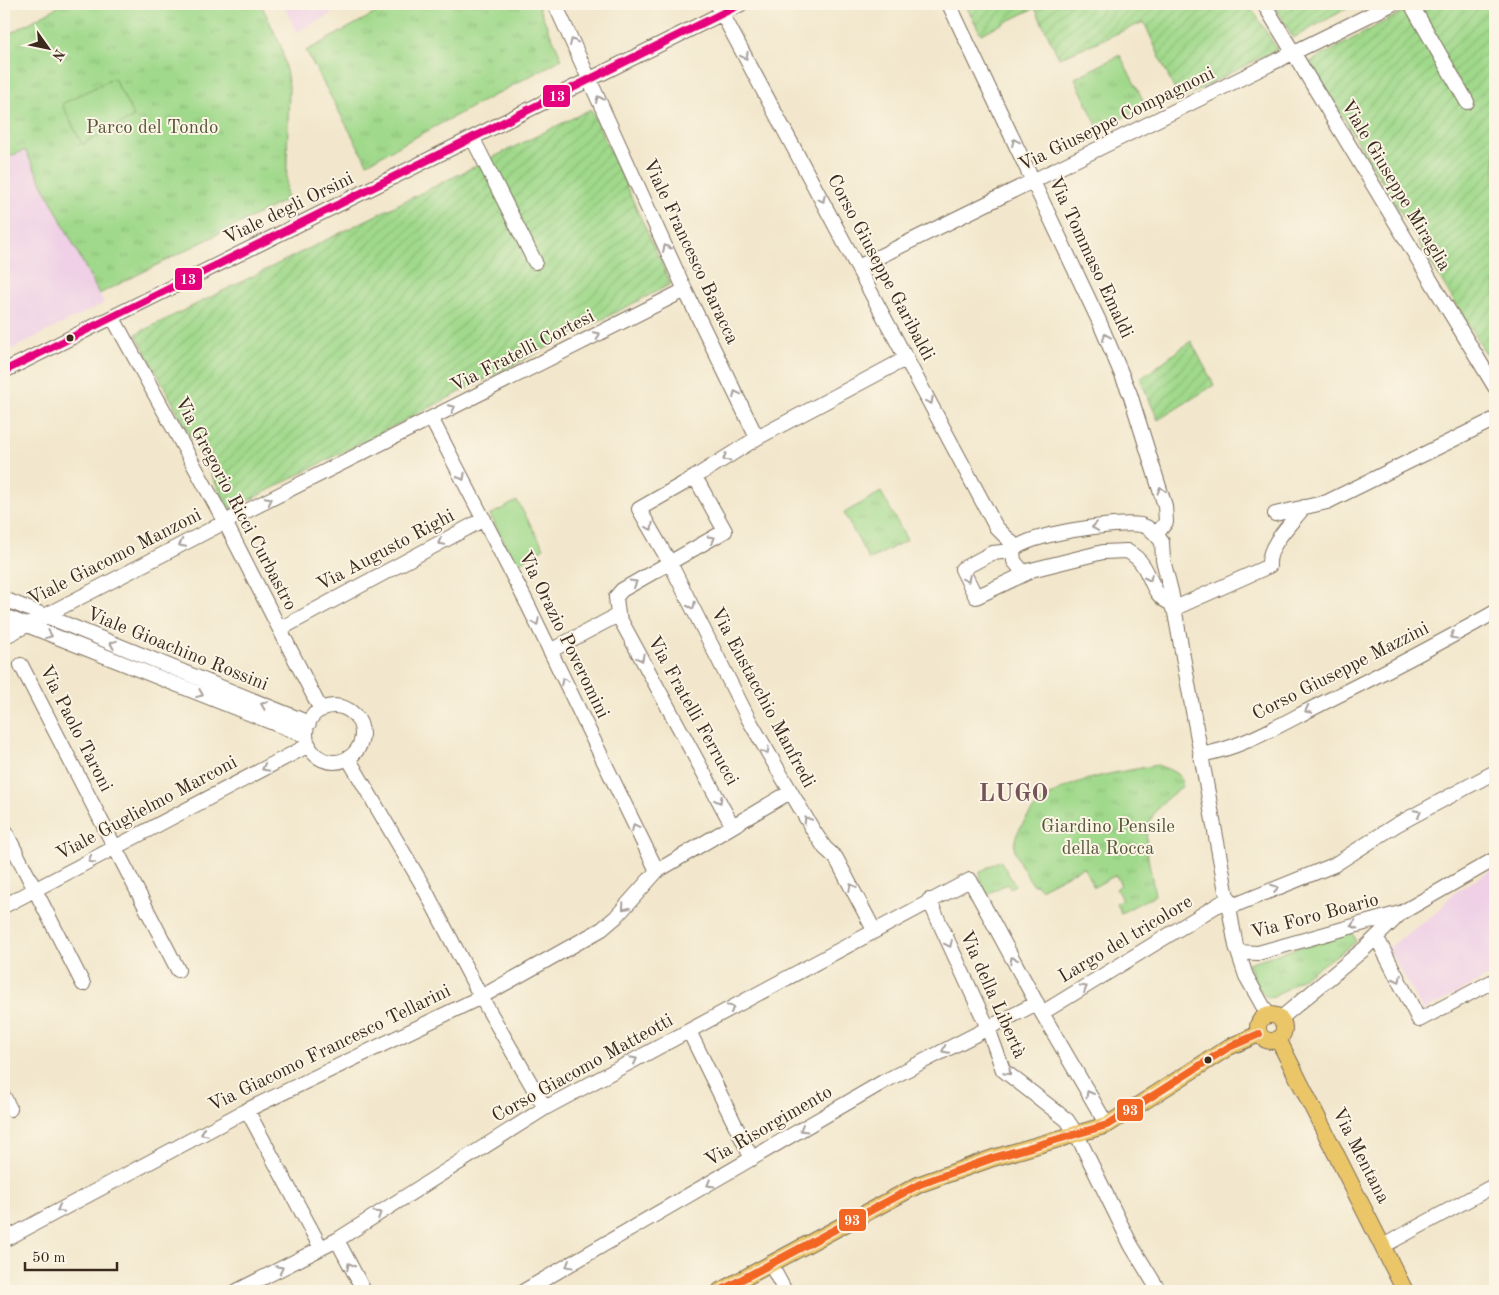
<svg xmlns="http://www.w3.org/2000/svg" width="1499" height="1295" font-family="'Old Standard TT',serif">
<defs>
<pattern id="grass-tufts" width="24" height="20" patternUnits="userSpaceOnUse" patternTransform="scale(1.25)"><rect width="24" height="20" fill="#a0d98b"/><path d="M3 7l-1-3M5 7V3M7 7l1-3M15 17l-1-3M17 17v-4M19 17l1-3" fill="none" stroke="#8bba78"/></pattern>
<pattern id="garden-furrows" width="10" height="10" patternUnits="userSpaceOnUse" patternTransform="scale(1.25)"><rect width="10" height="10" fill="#a0d98b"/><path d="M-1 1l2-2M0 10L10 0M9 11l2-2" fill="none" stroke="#8bba78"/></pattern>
</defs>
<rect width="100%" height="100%" fill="#fcf5e5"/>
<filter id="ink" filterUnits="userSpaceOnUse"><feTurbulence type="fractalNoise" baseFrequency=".02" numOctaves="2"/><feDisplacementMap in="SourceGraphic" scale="10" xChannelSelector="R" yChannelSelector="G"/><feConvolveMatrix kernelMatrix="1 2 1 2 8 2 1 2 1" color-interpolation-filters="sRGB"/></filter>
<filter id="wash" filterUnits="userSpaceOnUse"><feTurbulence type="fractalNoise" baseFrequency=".0096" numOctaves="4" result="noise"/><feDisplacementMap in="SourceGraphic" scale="20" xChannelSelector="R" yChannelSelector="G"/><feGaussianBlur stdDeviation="1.12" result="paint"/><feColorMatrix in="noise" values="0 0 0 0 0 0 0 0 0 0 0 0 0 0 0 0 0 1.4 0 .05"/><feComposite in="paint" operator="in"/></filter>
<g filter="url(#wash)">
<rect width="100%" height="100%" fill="#f2e7cc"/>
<path fill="#efd0e6" d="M 283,4 L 350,4 L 297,32 Z
M 25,150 L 104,303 L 4,353 L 4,159 Z
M 1495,868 L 1495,973 L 1423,1011 L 1388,948 L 1438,911 L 1453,893 Z"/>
<path fill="url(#grass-tufts)" stroke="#6e8254" d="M 63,4 L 261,4 L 281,46 L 289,86 L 286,200 L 99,294 L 25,150 L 4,159 L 4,37 Z
M 392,4 L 537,4 L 562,59 L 367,163 L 306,51 Z
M 1120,55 L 1146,106 L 1099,130 L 1075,78 Z
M 881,492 L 907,540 L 869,560 L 844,513 Z
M 1157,765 C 1170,770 1181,772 1183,786 C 1133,821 1146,842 1155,895 L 1121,913 L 1116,903 L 1122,899 L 1116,889 L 1121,885 L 1116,875 L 1094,887 L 1083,867 L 1040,889 L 1036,884 L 1033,885 C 1027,875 1018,862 1015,851 C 1013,841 1017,833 1022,825 C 1049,778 1109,775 1157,765 Z
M 1000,860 L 1015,885 L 1010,888 L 1008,883 L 986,895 L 981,882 L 980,872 Z
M 1352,931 L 1356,942 L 1274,997 L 1268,998 C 1257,990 1253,976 1248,963 Z"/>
<path fill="url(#garden-furrows)" stroke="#6e8254" d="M 965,4 L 1249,4 L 1277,49 L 1179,100 L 1144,22 L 1059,58 L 1035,8 L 981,34 Z
M 1274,4 L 1355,4 L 1293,38 Z
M 1417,4 L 1495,4 L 1495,369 L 1310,62 Z
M 591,109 L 671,284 L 230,510 L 136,334 Z
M 1191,341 L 1214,385 L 1158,420 L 1140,379 Z"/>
<path fill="#a0d98b" stroke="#6e8254" d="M 114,78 L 134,117 L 82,144 L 62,104 Z
M 517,501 L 544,548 L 516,565 L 490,515 Z"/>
</g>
<g filter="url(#ink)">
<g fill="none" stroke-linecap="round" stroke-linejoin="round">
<g stroke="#7b6c5b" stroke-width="16">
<path id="minor" d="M 555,4 L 685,290 L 757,438
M 717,4 L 996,527 L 1016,547
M 949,4 L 1099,321 L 1130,394 L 1165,506 L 1166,522 L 1156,535
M 1264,4 L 1495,387
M 1411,4 L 1467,102
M 473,139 L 535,262
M 858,267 L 1392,4
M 113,318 L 225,522 L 321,710
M 4,371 L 741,4
M 431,418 L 528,605 L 657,871
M 695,477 L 757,438 L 907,358
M 1275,514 L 1327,502 L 1495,419
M 1013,551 L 992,553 L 962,569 L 976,597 L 1029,572
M 4,599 L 309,723
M 1172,604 C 1152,596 1153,579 1142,564 C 1139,559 1132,554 1127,551 L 1103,552 L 1023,572 L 1014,561 L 1013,551 C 1025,534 1119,521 1141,525 C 1150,527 1157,535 1162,542 L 1163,560 L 1171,591 L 1236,946 L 1246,976 L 1268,1015
M 1173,609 L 1269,566 C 1267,545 1292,523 1304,507
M 4,616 L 306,736
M 280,629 L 484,519
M 4,637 L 225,522 L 685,290
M 550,651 L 618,615
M 21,665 L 178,970
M306 734a28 28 0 1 1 56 0a28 28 0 1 1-56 0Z
M 1200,755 C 1243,748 1281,724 1319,705 C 1379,675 1437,645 1495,612
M 348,758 L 423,886 L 481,997 L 545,1108
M 732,825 L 618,615 L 616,597 L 622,590 L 725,531 L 695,477 L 639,509 L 670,563 L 748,718 L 813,830 L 825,848 L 836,858 L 874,930
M 4,829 L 83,984
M 929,900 L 988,1028 L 1003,1070 L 1067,1120 L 1077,1135 L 1131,1245 L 1159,1291
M 4,906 L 309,745
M 1230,907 L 1334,865 L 1396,825 L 1495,772
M 1377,938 L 1419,1020 L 1495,980
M 1238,952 L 1258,953 L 1400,913
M 1042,1013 L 1229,898
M 1280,1019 L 1364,949 L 1401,913 L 1495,859
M 689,1031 L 752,1159
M 4,1097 L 10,1109
M 247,1110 L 321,1248
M 4,1240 L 247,1110 L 481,997 L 602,929 L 616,917 L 657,871 L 790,792
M 337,1240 L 364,1291
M 1383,1246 L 1495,1185
M 771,1265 L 785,1291
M 237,1291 L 337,1240 L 545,1108 L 970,880 L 1042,1013 L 1107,1125
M 524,1291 L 883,1082 L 1037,1003"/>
</g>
<g stroke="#7b6c5b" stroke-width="18">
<path id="major" d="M1258 1028a13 13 0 1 1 26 0a13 13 0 1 1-26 0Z
M 1278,1039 L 1405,1291
M 720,1291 L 920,1184 L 993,1158 L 1107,1125 L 1229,1047 L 1259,1034"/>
</g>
<use href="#minor" stroke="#fff" stroke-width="14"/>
<use href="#major" stroke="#ebc669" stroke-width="16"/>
<g stroke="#fcf5e5" stroke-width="11">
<path id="bus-1" d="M 4,371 L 741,4"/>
</g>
<g stroke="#fcf5e5" stroke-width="11">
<path id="bus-2" d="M 720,1291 L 920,1184 L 993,1158 L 1107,1125 L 1229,1047 L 1259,1034"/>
</g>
<use href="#bus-1" stroke="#e5007d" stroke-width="8"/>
<use href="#bus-2" stroke="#f26522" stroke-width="8"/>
</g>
<defs><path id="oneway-chevron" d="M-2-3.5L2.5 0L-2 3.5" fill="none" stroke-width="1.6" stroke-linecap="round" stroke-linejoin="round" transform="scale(1.25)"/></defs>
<g stroke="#a79f9a">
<use href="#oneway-chevron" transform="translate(573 42) rotate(-115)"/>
<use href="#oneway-chevron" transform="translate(745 56) rotate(62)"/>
<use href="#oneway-chevron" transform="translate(599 99) rotate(-114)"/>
<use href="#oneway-chevron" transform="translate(1015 142) rotate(-116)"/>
<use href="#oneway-chevron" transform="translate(822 199) rotate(62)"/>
<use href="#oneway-chevron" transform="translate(666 248) rotate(-114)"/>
<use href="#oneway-chevron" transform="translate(597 335) rotate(-27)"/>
<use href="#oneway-chevron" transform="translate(1106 337) rotate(-113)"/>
<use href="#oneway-chevron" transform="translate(736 394) rotate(-116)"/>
<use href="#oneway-chevron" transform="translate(930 401) rotate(62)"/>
<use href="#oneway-chevron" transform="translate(452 408) rotate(-26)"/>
<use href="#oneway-chevron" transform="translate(726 458) rotate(148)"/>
<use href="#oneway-chevron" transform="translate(462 477) rotate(62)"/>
<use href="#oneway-chevron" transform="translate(1161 490) rotate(-106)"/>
<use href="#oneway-chevron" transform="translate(269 500) rotate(-27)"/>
<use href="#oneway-chevron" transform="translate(650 527) rotate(61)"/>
<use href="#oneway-chevron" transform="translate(1095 527) rotate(172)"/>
<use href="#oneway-chevron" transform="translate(712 539) rotate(-30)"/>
<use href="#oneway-chevron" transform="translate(441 542) rotate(152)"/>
<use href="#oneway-chevron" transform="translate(182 544) rotate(153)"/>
<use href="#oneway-chevron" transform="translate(1149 578) rotate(66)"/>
<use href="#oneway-chevron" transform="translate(967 579) rotate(64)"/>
<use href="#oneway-chevron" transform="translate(634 583) rotate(-30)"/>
<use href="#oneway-chevron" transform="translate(692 606) rotate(63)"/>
<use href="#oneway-chevron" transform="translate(536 622) rotate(64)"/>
<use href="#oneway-chevron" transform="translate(49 635) rotate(22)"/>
<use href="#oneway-chevron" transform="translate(1453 636) rotate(151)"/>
<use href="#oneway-chevron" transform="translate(113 644) rotate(-158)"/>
<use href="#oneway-chevron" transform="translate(641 658) rotate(61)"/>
<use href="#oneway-chevron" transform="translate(564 681) rotate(-116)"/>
<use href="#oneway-chevron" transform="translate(200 694) rotate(22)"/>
<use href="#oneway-chevron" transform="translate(264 705) rotate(-158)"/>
<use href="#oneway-chevron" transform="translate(1308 710) rotate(153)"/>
<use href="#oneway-chevron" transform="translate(766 751) rotate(61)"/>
<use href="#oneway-chevron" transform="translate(265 768) rotate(152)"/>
<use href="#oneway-chevron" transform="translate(719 800) rotate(61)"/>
<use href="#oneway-chevron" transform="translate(1418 813) rotate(-28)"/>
<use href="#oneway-chevron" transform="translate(807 820) rotate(-122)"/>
<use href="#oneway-chevron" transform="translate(635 827) rotate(-116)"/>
<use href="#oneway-chevron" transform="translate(91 860) rotate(152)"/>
<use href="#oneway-chevron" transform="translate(852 887) rotate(-118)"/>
<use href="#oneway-chevron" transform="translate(1275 888) rotate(-21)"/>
<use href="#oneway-chevron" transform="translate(625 907) rotate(131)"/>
<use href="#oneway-chevron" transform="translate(1354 925) rotate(165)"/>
<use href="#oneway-chevron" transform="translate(949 944) rotate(65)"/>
<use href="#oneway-chevron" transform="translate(1013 960) rotate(-118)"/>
<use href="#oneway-chevron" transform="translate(1398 979) rotate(63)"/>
<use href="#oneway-chevron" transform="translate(1084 988) rotate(-30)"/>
<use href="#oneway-chevron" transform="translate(731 1008) rotate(-29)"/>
<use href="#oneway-chevron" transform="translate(945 1050) rotate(153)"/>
<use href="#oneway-chevron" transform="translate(634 1060) rotate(-28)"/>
<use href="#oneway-chevron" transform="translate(1008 1072) rotate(46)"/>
<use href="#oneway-chevron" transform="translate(1089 1094) rotate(-120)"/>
<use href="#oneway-chevron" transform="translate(803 1129) rotate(150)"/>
<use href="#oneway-chevron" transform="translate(204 1133) rotate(152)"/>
<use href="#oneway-chevron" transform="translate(710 1184) rotate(150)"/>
<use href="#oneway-chevron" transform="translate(60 1209) rotate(152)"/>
<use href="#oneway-chevron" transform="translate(378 1214) rotate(-32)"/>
<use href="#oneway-chevron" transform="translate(569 1265) rotate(150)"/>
<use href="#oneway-chevron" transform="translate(350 1266) rotate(-117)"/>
<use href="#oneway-chevron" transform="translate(280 1269) rotate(-27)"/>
</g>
</g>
<g fill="#3b2a1e" stroke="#fcf5e5" stroke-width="2">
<circle cx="70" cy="338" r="4.5"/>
<circle cx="1208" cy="1060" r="4.5"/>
</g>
<g text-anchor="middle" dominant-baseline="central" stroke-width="4" stroke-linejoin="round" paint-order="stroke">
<g font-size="19" fill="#3b2a1e" stroke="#fcf5e5">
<text transform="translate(1117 120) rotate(-26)">Via Giuseppe Compagnoni</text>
<text transform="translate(1395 186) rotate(59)">Viale Giuseppe Miraglia</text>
<text transform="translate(289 209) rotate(-26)">Viale degli Orsini</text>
<text transform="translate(690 252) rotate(65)">Viale Francesco Baracca</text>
<text transform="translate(1090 258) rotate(65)">Via Tommaso Emaldi</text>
<text transform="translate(880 268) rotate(62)">Corso Giuseppe Garibaldi</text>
<text transform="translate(523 352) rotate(-27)">Via Fratelli Cortesi</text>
<text transform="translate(235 504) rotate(62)">Via Gregorio Ricci Curbastro</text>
<text transform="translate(386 551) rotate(-28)">Via Augusto Righi</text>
<text transform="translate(115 558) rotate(-27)">Viale Giacomo Manzoni</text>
<text transform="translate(563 635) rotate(64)">Via Orazio Poveromini</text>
<text transform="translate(177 650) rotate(22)">Viale Gioachino Rossini</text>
<text transform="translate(1341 672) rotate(-27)">Corso Giuseppe Mazzini</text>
<text transform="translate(762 698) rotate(62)">Via Eustacchio Manfredi</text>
<text transform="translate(692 711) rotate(61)">Via Fratelli Ferrucci</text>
<text transform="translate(75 729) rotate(63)">Via Paolo Taroni</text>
<text transform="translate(147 809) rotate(-28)">Viale Guglielmo Marconi</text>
<text transform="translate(1315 917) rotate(-15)">Via Foro Boario</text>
<text transform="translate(1126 940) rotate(-31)">Largo del tricolore</text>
<text transform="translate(992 995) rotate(66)">Via della Libertà</text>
<text transform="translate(330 1049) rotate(-26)">Via Giacomo Francesco Tellarini</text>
<text transform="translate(583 1069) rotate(-29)">Corso Giacomo Matteotti</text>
<text transform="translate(769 1127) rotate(-30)">Via Risorgimento</text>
<text transform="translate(1360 1156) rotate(63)">Via Mentana</text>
</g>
<g font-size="19" fill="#545639" stroke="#fcf5e5">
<text x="152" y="128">Parco del Tondo</text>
<text x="1108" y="827">Giardino Pensile<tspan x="1108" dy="22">della Rocca</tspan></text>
</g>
<g font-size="24" font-weight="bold" letter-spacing="1" fill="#75555a" stroke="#fcf5e5">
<text x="1014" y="795">LUGO</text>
</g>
</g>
<g stroke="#fcf5e5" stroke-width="2">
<rect x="542" y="84" width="29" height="24" rx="5" fill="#e5007d"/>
<rect x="174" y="267" width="29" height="24" rx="5" fill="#e5007d"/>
<rect x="1116" y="1098" width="28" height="24" rx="5" fill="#f26522"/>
<rect x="838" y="1208" width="29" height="24" rx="5" fill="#f26522"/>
</g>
<g font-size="14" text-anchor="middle" font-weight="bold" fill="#fff">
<text x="557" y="101">13</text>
<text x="188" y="284">13</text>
<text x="1130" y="1115">93</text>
<text x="852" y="1225">93</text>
</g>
<rect width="1499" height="1295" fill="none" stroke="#fcf5e5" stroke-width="20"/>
<g transform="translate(48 48) rotate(123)" stroke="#fcf5e5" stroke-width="4" paint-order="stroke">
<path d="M0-4L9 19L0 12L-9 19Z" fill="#3b2a1e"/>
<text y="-8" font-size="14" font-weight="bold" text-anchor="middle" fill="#3b2a1e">N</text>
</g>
<path d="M25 1262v8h92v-8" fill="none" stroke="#3b2a1e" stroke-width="2.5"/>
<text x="32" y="1262" font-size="15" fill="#3b2a1e" stroke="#fcf5e5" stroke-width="4" paint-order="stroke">50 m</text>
</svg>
